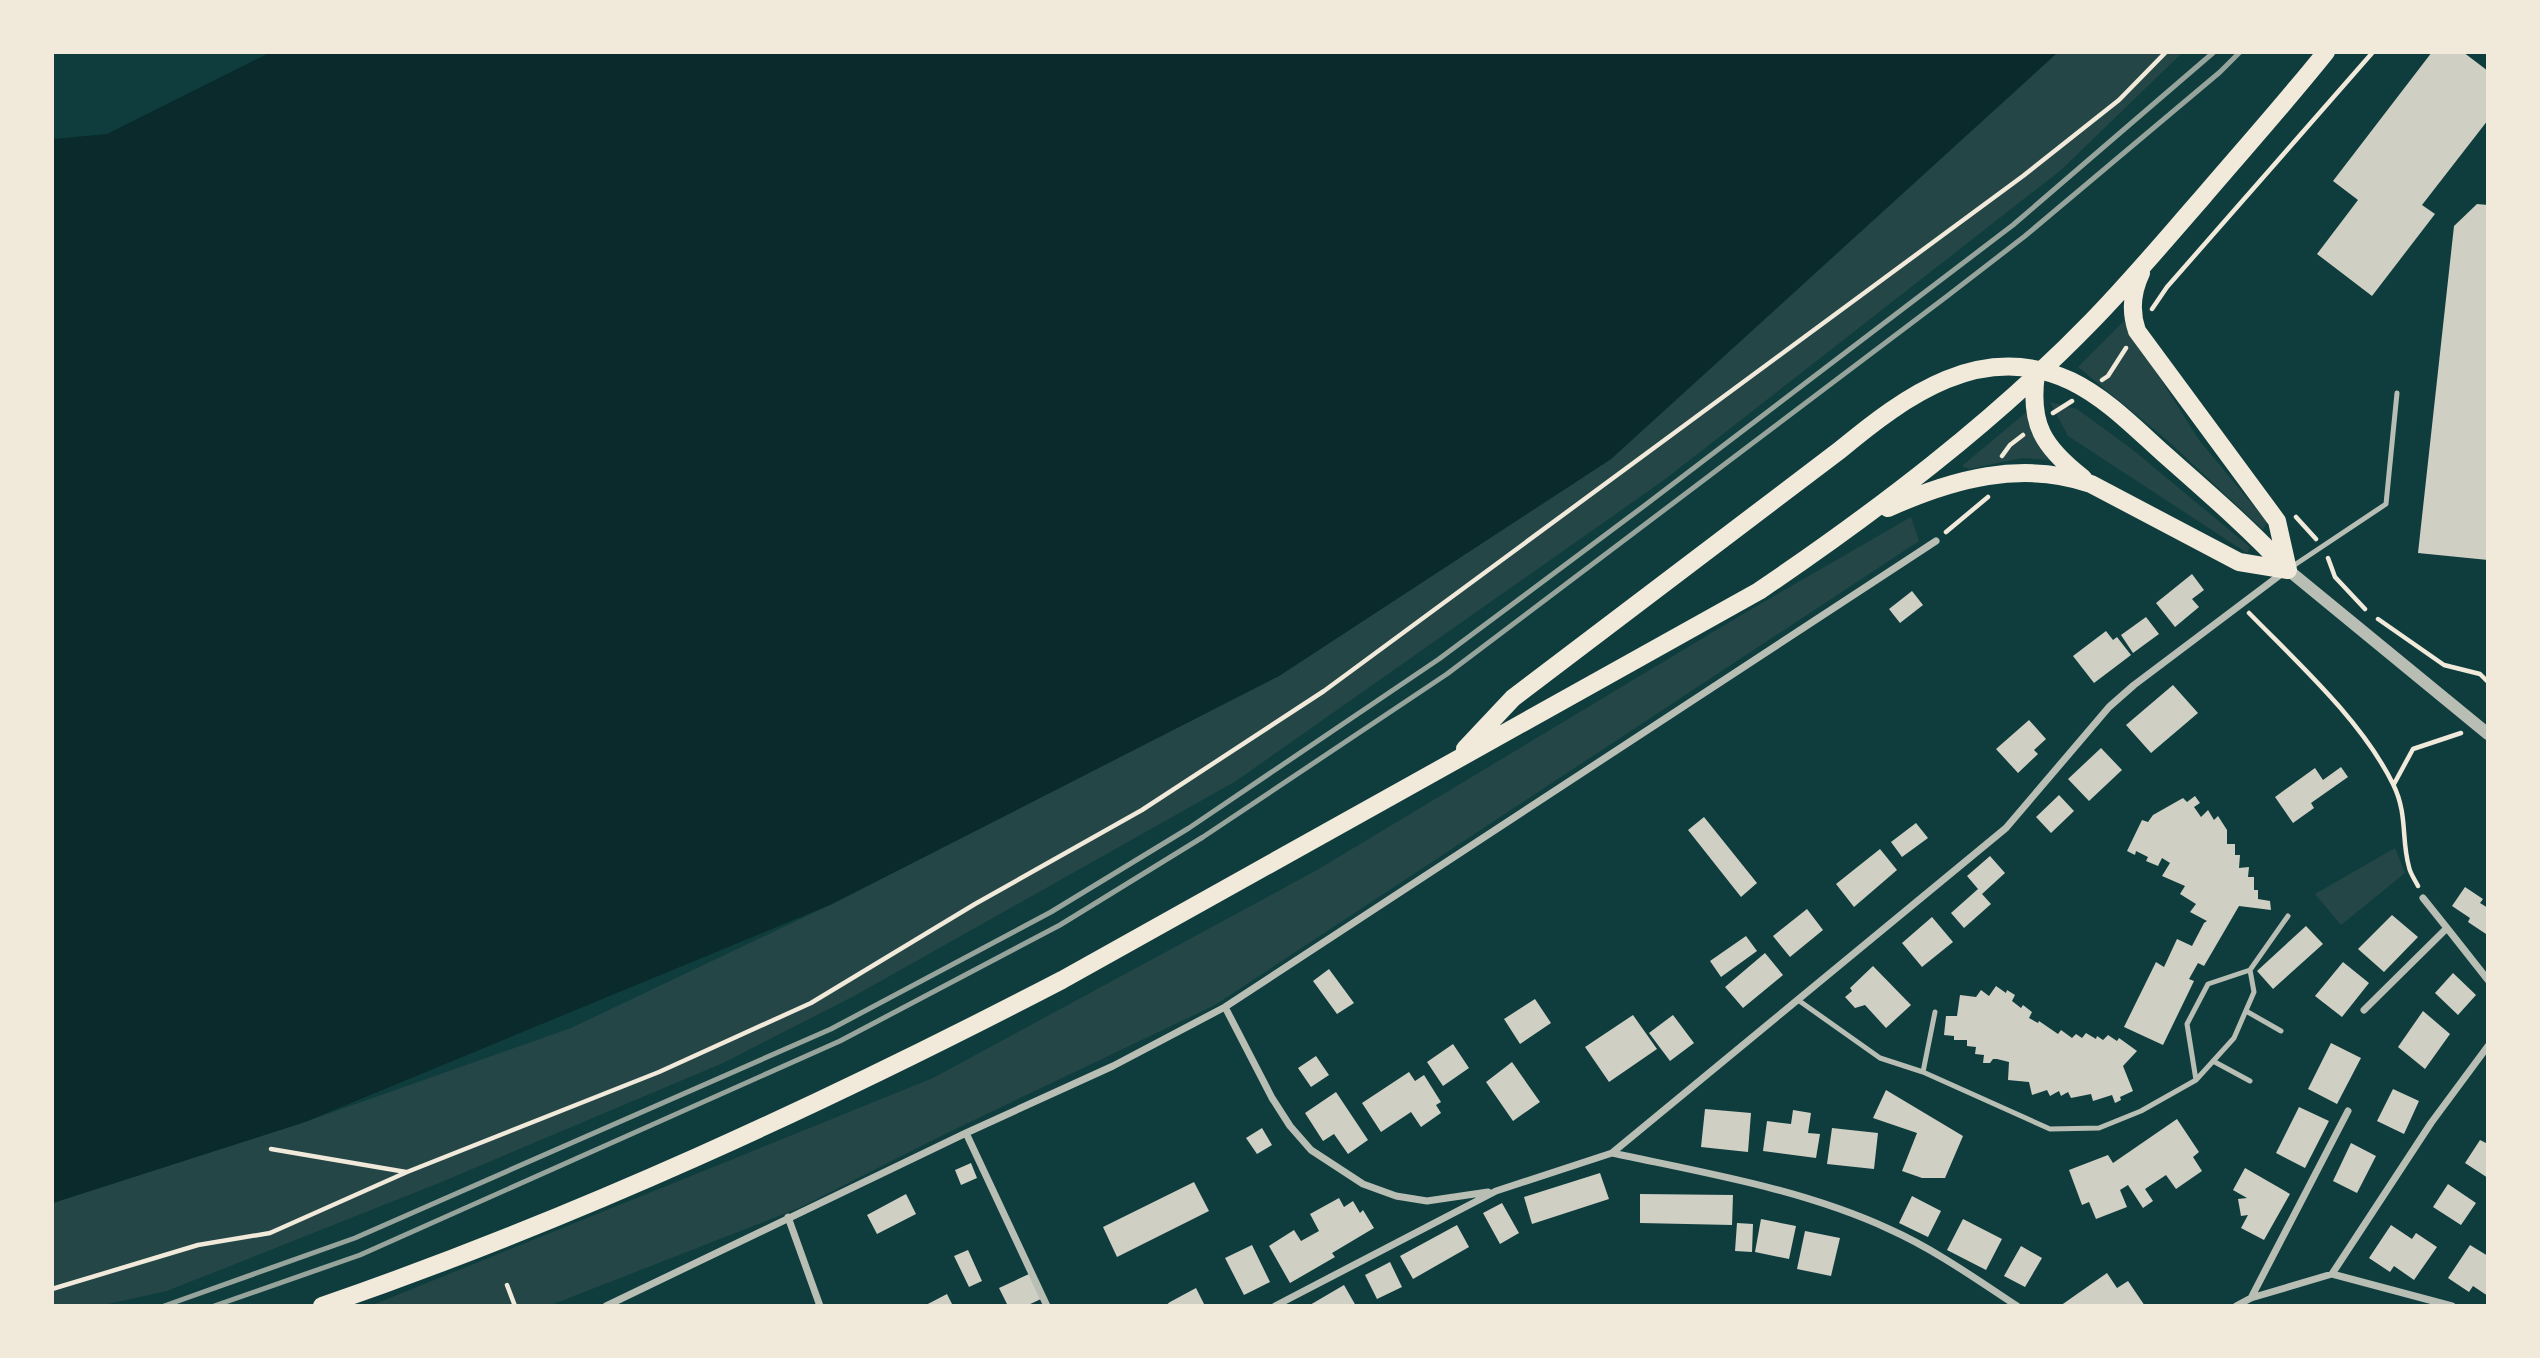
<svg xmlns="http://www.w3.org/2000/svg" width="2540" height="1358" font-family="Karla,sans-serif">
<rect width="100%" height="100%" fill="#0f3d3e"/>
<path fill="#244646" d="M 2057,53 L 2182,53 L 2061,170 L 1664,480 L 1236,781 L 856,995 L 723,1063 L 439,1183 L 167,1291 L 103,1305 L 53,1305 L 52,1203 L 305,1122 L 571,1028 L 832,904 L 1279,676 L 1611,459 Z
M 2124,321 L 2199,440 L 2267,522 L 2263,530 L 2167,440 L 2078,367 Z
M 2050,402 L 2077,409 L 2133,450 L 2250,547 L 2247,553 L 2068,436 Z
M 2029,410 L 2028,423 L 2051,460 L 2022,458 L 1969,469 L 1962,466 Z
M 1911,517 L 1919,541 L 1215,1005 L 945,1134 L 799,1208 L 551,1305 L 370,1306 L 933,1078 L 1317,870 L 1743,614 Z
M 2395,848 L 2405,873 L 2341,925 L 2315,894 Z"/>
<path fill="#0a2a2b" d="M 269,53 L 269,52 L 2057,53 L 1611,459 L 1279,676 L 832,904 L 305,1122 L 53,1203 L 53,139 L 107,134 Z"/>
<path fill="#cfcfc3" d="M 2432,52 L 2463,52 L 2488,71 L 2488,120 L 2422,205 L 2435,214 L 2372,296 L 2317,254 L 2358,200 L 2333,181 Z
M 2477,204 L 2488,205 L 2488,560 L 2418,553 L 2454,226 Z
M 2192,574 L 2204,590 L 2192,599 L 2199,607 L 2175,627 L 2156,603 Z
M 1912,591 L 1923,605 L 1900,623 L 1889,609 Z
M 2146,617 L 2159,634 L 2133,653 L 2121,635 Z
M 2106,631 L 2113,640 L 2117,637 L 2131,655 L 2094,683 L 2073,656 Z
M 2173,685 L 2198,713 L 2151,753 L 2126,725 Z
M 2029,720 L 2046,739 L 2034,750 L 2038,754 L 2018,773 L 1996,749 Z
M 2101,748 L 2122,770 L 2089,801 L 2068,779 Z
M 2341,767 L 2348,777 L 2311,803 L 2314,808 L 2293,823 L 2275,797 L 2315,768 L 2323,780 Z
M 2059,795 L 2074,811 L 2051,833 L 2036,817 Z
M 2195,796 L 2200,803 L 2194,807 L 2201,817 L 2208,810 L 2214,820 L 2218,816 L 2227,830 L 2227,844 L 2235,844 L 2235,855 L 2240,855 L 2239,868 L 2249,867 L 2248,877 L 2254,877 L 2254,890 L 2258,890 L 2258,899 L 2270,901 L 2271,910 L 2239,906 L 2204,966 L 2198,963 L 2189,979 L 2194,981 L 2163,1045 L 2124,1027 L 2156,962 L 2164,967 L 2177,939 L 2192,946 L 2204,923 L 2207,921 L 2190,912 L 2196,904 L 2180,894 L 2185,886 L 2162,876 L 2170,863 L 2162,858 L 2158,866 L 2146,861 L 2148,857 L 2136,851 L 2135,855 L 2127,851 L 2142,820 L 2148,822 L 2153,815 L 2183,798 L 2187,802 Z
M 1704,817 L 1757,883 L 1741,897 L 1688,830 Z
M 1916,823 L 1928,838 L 1902,857 L 1891,842 Z
M 1880,849 L 1897,870 L 1854,907 L 1836,884 Z
M 1990,856 L 2005,873 L 1982,894 L 1991,904 L 1964,928 L 1951,913 L 1978,889 L 1967,876 Z
M 2465,887 L 2483,899 L 2480,903 L 2488,908 L 2486,934 L 2468,922 L 2470,918 L 2452,906 Z
M 1807,909 L 1823,930 L 1790,957 L 1773,936 Z
M 2392,915 L 2418,937 L 2384,972 L 2358,949 Z
M 1932,917 L 1953,942 L 1922,967 L 1902,943 Z
M 2306,926 L 2323,944 L 2273,989 L 2257,971 Z
M 1746,936 L 1757,951 L 1721,977 L 1710,961 Z
M 1765,953 L 1783,975 L 1743,1008 L 1725,987 Z
M 2343,962 L 2369,983 L 2342,1017 L 2315,996 Z
M 1873,966 L 1911,1005 L 1886,1028 L 1865,1005 L 1855,1008 L 1845,997 L 1852,991 L 1850,988 Z
M 1329,969 L 1354,1003 L 1337,1014 L 1313,981 Z
M 2453,973 L 2476,995 L 2458,1015 L 2435,993 Z
M 1996,986 L 2006,993 L 2007,990 L 2015,995 L 2012,1001 L 2021,1008 L 2023,1005 L 2032,1012 L 2029,1018 L 2038,1023 L 2039,1021 L 2058,1034 L 2061,1030 L 2072,1038 L 2076,1034 L 2082,1038 L 2086,1033 L 2096,1039 L 2097,1036 L 2103,1040 L 2108,1035 L 2117,1041 L 2119,1038 L 2126,1043 L 2137,1051 L 2123,1066 L 2133,1091 L 2120,1097 L 2121,1100 L 2115,1103 L 2112,1095 L 2093,1101 L 2091,1094 L 2071,1098 L 2068,1092 L 2061,1096 L 2059,1091 L 2050,1096 L 2047,1090 L 2032,1095 L 2029,1082 L 2008,1080 L 2009,1062 L 1997,1059 L 1993,1059 L 1990,1063 L 1983,1063 L 1984,1055 L 1975,1054 L 1976,1047 L 1967,1046 L 1967,1040 L 1954,1040 L 1954,1036 L 1944,1035 L 1946,1016 L 1957,1016 L 1960,995 L 1976,997 L 1981,990 L 1989,996 Z
M 1535,999 L 1551,1023 L 1520,1044 L 1504,1019 Z
M 2423,1011 L 2450,1034 L 2425,1069 L 2398,1047 Z
M 1633,1015 L 1657,1049 L 1609,1082 L 1585,1047 Z
M 1673,1015 L 1694,1043 L 1670,1061 L 1649,1033 Z
M 2331,1043 L 2361,1058 L 2337,1104 L 2308,1089 Z
M 1453,1044 L 1469,1068 L 1443,1086 L 1427,1062 Z
M 1316,1056 L 1329,1075 L 1311,1087 L 1298,1068 Z
M 1512,1062 L 1540,1102 L 1513,1121 L 1486,1082 Z
M 1409,1072 L 1415,1081 L 1424,1075 L 1441,1102 L 1436,1105 L 1441,1113 L 1421,1127 L 1411,1112 L 1381,1132 L 1362,1103 Z
M 2393,1089 L 2419,1101 L 2404,1134 L 2377,1121 Z
M 1886,1090 L 1963,1136 L 1945,1178 L 1922,1178 L 1902,1171 L 1917,1133 L 1873,1118 Z
M 1336,1092 L 1368,1140 L 1348,1154 L 1334,1134 L 1323,1141 L 1305,1113 Z
M 2299,1107 L 2329,1121 L 2305,1168 L 2276,1153 Z
M 1705,1109 L 1751,1113 L 1748,1152 L 1701,1147 Z
M 1793,1110 L 1811,1113 L 1808,1133 L 1820,1134 L 1816,1158 L 1763,1151 L 1767,1121 L 1791,1124 Z
M 2177,1119 L 2199,1152 L 2193,1157 L 2202,1171 L 2176,1189 L 2166,1175 L 2145,1189 L 2153,1201 L 2143,1208 L 2128,1185 L 2120,1190 L 2127,1207 L 2096,1219 L 2089,1202 L 2082,1205 L 2069,1170 L 2108,1155 L 2113,1163 Z
M 1262,1128 L 1272,1145 L 1257,1154 L 1246,1138 Z
M 1832,1128 L 1878,1133 L 1874,1169 L 1827,1164 Z
M 2480,1140 L 2488,1144 L 2488,1178 L 2465,1163 Z
M 2351,1143 L 2376,1156 L 2357,1193 L 2333,1181 Z
M 971,1163 L 977,1178 L 961,1185 L 955,1170 Z
M 2245,1168 L 2290,1194 L 2264,1240 L 2241,1228 L 2248,1215 L 2241,1216 L 2238,1199 L 2247,1198 L 2233,1190 Z
M 1600,1173 L 1609,1199 L 1532,1224 L 1524,1197 Z
M 1194,1182 L 1209,1211 L 1117,1257 L 1103,1227 Z
M 2448,1184 L 2476,1203 L 2461,1225 L 2433,1207 Z
M 906,1194 L 916,1214 L 877,1234 L 867,1215 Z
M 1640,1194 L 1733,1195 L 1732,1225 L 1640,1223 Z
M 1912,1196 L 1941,1211 L 1928,1237 L 1899,1223 Z
M 1339,1198 L 1344,1207 L 1353,1201 L 1360,1213 L 1363,1210 L 1374,1228 L 1332,1253 L 1335,1257 L 1290,1283 L 1269,1246 L 1294,1230 L 1301,1241 L 1319,1231 L 1310,1214 Z
M 1502,1203 L 1519,1233 L 1500,1244 L 1483,1213 Z
M 1761,1219 L 1796,1226 L 1789,1259 L 1755,1252 Z
M 1963,1219 L 2002,1239 L 1986,1270 L 1947,1250 Z
M 1737,1223 L 1753,1224 L 1752,1252 L 1735,1251 Z
M 1457,1225 L 1469,1247 L 1413,1279 L 1400,1256 Z
M 2391,1225 L 2412,1239 L 2416,1233 L 2437,1247 L 2414,1280 L 2394,1266 L 2390,1272 L 2369,1258 Z
M 1805,1231 L 1840,1238 L 1831,1276 L 1797,1269 Z
M 1252,1245 L 1270,1282 L 1244,1295 L 1225,1258 Z
M 2470,1245 L 2488,1256 L 2488,1296 L 2473,1286 L 2469,1292 L 2448,1278 Z
M 2021,1246 L 2042,1258 L 2025,1287 L 2004,1276 Z
M 968,1250 L 982,1281 L 969,1287 L 954,1256 Z
M 1390,1262 L 1402,1287 L 1377,1299 L 1365,1275 Z
M 2107,1273 L 2117,1288 L 2128,1281 L 2145,1306 L 2060,1306 Z
M 1029,1274 L 1041,1299 L 1026,1306 L 1008,1306 L 999,1288 Z
M 1344,1285 L 1356,1306 L 1308,1306 L 1315,1302 Z
M 1196,1288 L 1205,1306 L 1165,1306 L 1170,1302 Z
M 947,1294 L 953,1306 L 924,1306 Z"/>
<g fill="none" stroke-linecap="round" stroke-linejoin="round">
<path stroke="#f1e9da" stroke-width="4.5" d="M 2152,309 L 2167,287 L 2373,52
M 2102,380 L 2108,376 L 2126,348
M 2053,413 L 2072,401
M 2002,456 L 2010,445 L 2023,435
M 2296,517 L 2316,539
M 1946,532 L 1988,497
M 2328,558 L 2335,577 L 2365,609
M 2249,613 C 2298,663 2362,721 2393,784 C 2408,814 2401,839 2409,867 C 2410,873 2415,880 2418,886
M 2378,619 L 2444,665 L 2480,674 L 2488,682
M 2394,784 L 2413,749 L 2461,733
M 271,1149 L 406,1172
M 507,1285 L 515,1306
M 52,1289 L 198,1245 L 270,1233 L 407,1172 L 659,1072 L 811,1003 L 975,904 L 1142,810 L 1324,691 L 2023,176 L 2119,100 L 2166,52"/>
<path stroke="#b8beb3" stroke-width="5" d="M 2290,568 L 2386,504 L 2397,393
M 1798,1000 L 1880,1058 L 1923,1072 L 2050,1129 L 2099,1128 L 2141,1111 L 2196,1080 L 2234,1038 L 2254,992 L 2250,970 L 2288,916
M 2246,1011 L 2281,1031
M 2213,1061 L 2250,1081
M 1923,1072 L 1935,1012
M 2196,1080 L 2187,1024 L 2208,984 L 2250,970"/>
<path stroke="#b8beb3" stroke-width="7" d="M 2423,898 L 2447,928
M 1225,1007 L 1272,1098 L 1290,1126 L 1311,1150 L 1363,1184 L 1396,1196 L 1427,1201 L 1488,1192
M 2364,1010 L 2447,928 L 2488,980
M 966,1133 L 1047,1306
M 1612,1153 C 1705,1173 1802,1189 1889,1229 C 1934,1249 1976,1279 2017,1306
M 788,1217 L 820,1306
M 2332,1274 L 2431,1123 L 2488,1046
M 2251,1298 L 2348,1111
M 606,1306 L 966,1133 L 1113,1066 L 1225,1007 L 1936,541
M 1275,1306 L 1496,1191 L 1612,1153 L 2006,828 L 2109,707 L 2134,685 L 2284,572
M 2236,1306 L 2251,1298 L 2332,1274 L 2452,1306"/>
<path stroke="#b8beb3" stroke-width="12" d="M 2288,570 L 2488,734"/>
<path stroke="#f1e9da" stroke-width="18" d="M 2141,273 C 2132,292 2130,311 2137,331 L 2277,521 L 2288,570
M 2036,374 C 2029,424 2043,447 2083,478
M 1888,508 C 1953,479 2021,460 2091,484 L 2239,562 L 2288,570
M 1465,749 L 1513,698 L 1840,450 C 1905,396 1982,339 2071,381 C 2106,398 2134,427 2163,453 C 2206,491 2249,528 2288,570
M 322,1306 C 577,1218 823,1104 1062,980 L 1759,591 C 1877,511 1993,423 2092,321 C 2131,281 2166,239 2202,198 C 2243,150 2286,102 2326,52"/>
<path stroke="#97a49c" stroke-width="5" d="M 164,1306 L 355,1238 L 831,1029 L 1051,912 L 1189,828 L 1439,659 L 1644,506 L 2013,225 L 2214,52
M 214,1306 L 360,1255 L 840,1041 L 1060,925 L 1203,837 L 1447,674 L 1946,297 L 2025,236 L 2220,72 L 2240,52"/>
</g>
<rect width="2540" height="1358" fill="none" stroke="#f1e9da" stroke-width="108"/>
</svg>
